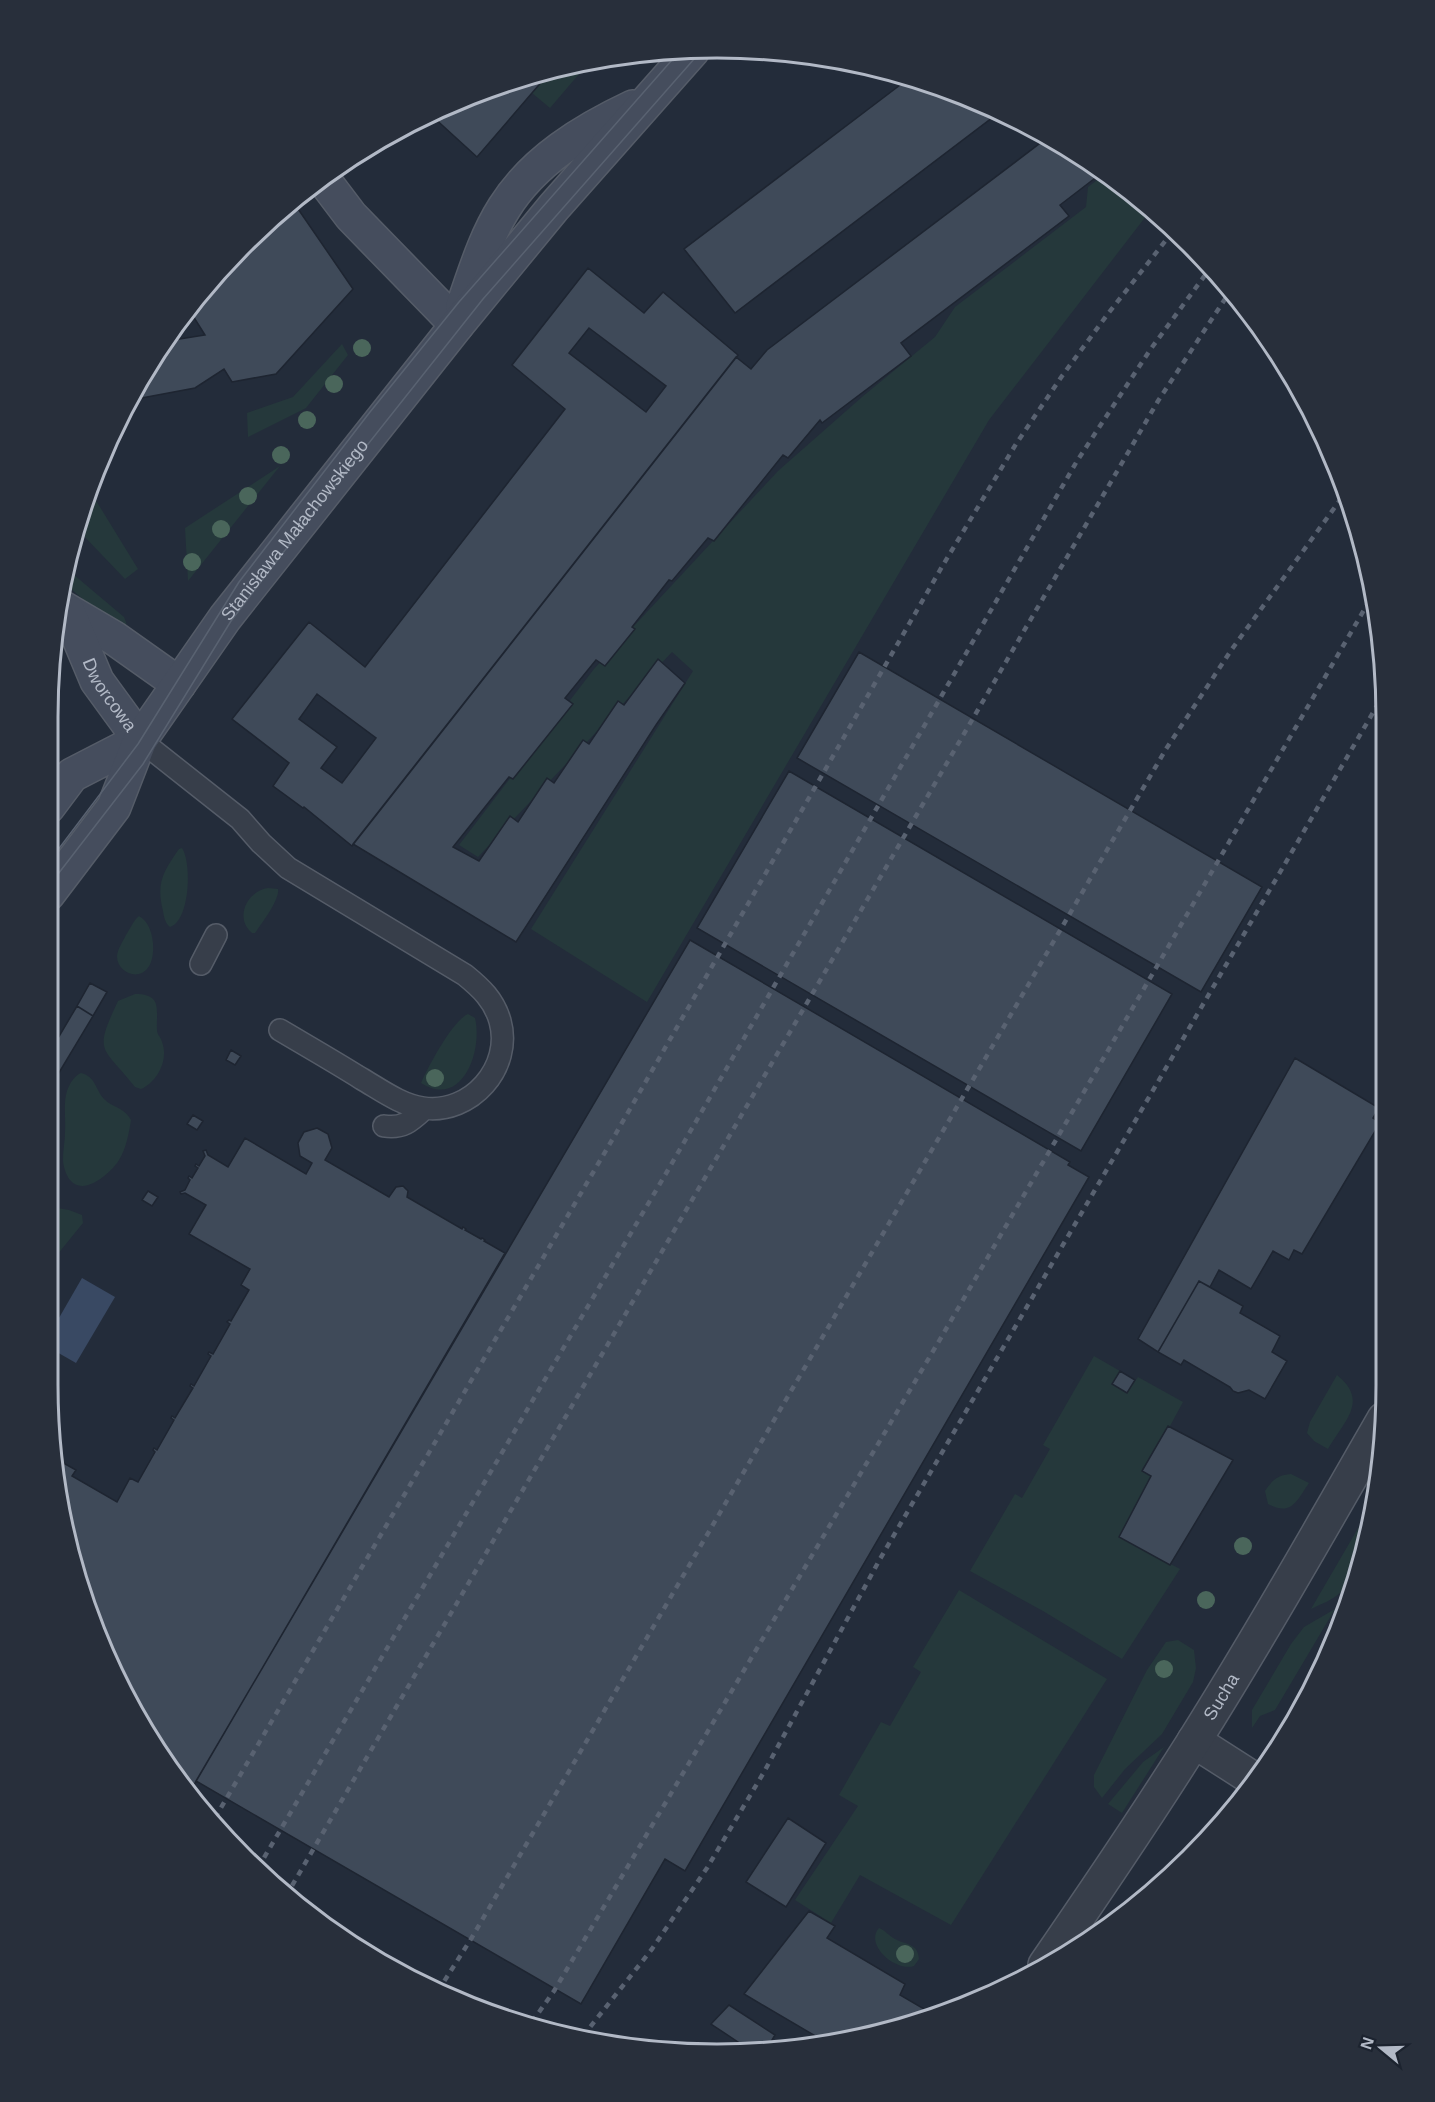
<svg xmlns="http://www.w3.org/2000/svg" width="1435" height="2102" font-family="Arial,sans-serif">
<rect width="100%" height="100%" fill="#232c3a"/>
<path fill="#25383b" d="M 591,60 L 550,108 L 532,93 L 550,72 Z
M 1105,174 L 1150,211 L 989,420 L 647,1002 L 531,929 L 693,671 L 672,652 L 478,857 L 459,845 L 594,669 L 778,471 L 862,397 L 935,337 L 955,307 L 1086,207 L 1088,187 Z
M 342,344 L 348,355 L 306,408 L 248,437 L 247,413 L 293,397 Z
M 280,466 L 188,581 L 185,528 Z
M 92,494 L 138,569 L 125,579 L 80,532 Z
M 67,569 L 124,617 L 126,622 L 127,629 L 120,631 L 63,582 Z
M 182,848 C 192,863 190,921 170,927 C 165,923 164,917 163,911 C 156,883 163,872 179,849 Z
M 268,888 L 278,889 C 280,899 262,923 255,933 L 252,933 C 234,918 247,891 268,888 Z
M 139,916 C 148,921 152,932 153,943 C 156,987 118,978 117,957 C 117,950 123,941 126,935 C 130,929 133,921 139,916 Z
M 135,994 C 163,994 156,1010 157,1030 C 157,1035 161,1037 162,1042 C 169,1060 157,1082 141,1089 L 135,1087 C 102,1045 93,1054 118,1001 Z
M 468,1014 L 475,1018 C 483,1051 462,1109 421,1083 C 428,1067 453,1020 468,1014 Z
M 81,1073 C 96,1077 95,1089 104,1099 C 113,1108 124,1107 131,1120 C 129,1133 126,1149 119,1160 C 111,1173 84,1197 70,1180 C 66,1175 63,1166 63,1159 C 63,1150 65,1141 65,1132 C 66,1118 63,1104 67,1091 C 70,1083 74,1076 81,1073 Z
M 57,1208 L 69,1210 L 82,1215 L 83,1223 L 48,1266 L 48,1212 Z
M 1094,1356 L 1120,1371 L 1112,1384 L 1126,1393 L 1138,1377 L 1183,1402 L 1170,1426 L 1168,1426 L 1142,1470 L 1151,1476 L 1119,1537 L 1180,1569 L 1122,1659 L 1043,1611 L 970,1571 L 1015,1494 L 1022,1498 L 1050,1449 L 1043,1445 Z
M 1337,1375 C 1369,1401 1345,1420 1328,1449 L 1314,1441 L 1307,1433 L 1310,1422 Z
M 1291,1474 L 1309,1483 C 1297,1500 1292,1517 1268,1504 L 1265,1491 C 1272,1480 1278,1475 1291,1474 Z
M 1364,1518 L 1372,1522 C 1365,1545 1360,1576 1341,1592 C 1333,1600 1321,1604 1311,1609 Z
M 959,1590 L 1107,1679 L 951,1925 L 860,1875 L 831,1923 L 795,1900 L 858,1806 L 839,1795 L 881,1722 L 890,1726 L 921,1672 L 913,1667 Z
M 1335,1609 L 1275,1710 L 1260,1716 L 1252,1728 L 1252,1710 L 1291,1644 L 1304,1627 Z
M 1178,1640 L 1194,1650 L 1196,1668 L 1193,1682 L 1162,1734 L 1125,1769 L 1102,1798 L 1094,1787 L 1094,1775 L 1147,1670 L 1166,1642 Z
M 1164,1747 L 1122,1813 L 1108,1804 L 1143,1762 Z
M 879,1928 C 885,1930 889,1936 895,1939 C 906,1945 918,1943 919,1959 L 914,1966 C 896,1972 864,1945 879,1928 Z"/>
<path fill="#394963" d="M 82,1278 L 115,1297 L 76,1363 L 48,1347 L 48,1337 Z"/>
<path fill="#3f4a59" stroke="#1e2531" stroke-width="1.5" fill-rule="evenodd" d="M 550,72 L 477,157 L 431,115 L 462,99 Z
M 908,79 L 974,99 L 994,110 L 997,114 L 735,313 L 684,249 Z
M 1047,138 L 1090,161 L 1103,172 L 1060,205 L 1069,216 L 901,343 L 911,356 L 822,423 L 820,420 L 788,458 L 783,455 L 714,541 L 708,538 L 672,581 L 669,580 L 632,627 L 635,629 L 605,666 L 596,660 L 565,698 L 573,704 L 513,779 L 509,777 L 453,847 L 479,861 L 510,816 L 518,822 L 547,778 L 554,783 L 583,740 L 589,744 L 618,701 L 624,705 L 658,659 L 685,683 L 656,725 L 516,942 L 353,844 L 736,357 L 751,369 L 767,350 Z
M 294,203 L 353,289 L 276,374 L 232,382 L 224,369 L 195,388 L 131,400 L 167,341 L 205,335 L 188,308 L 244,244 Z
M 588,268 L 644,313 L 663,292 L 738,355 L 352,846 L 304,807 L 303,808 L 273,786 L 289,763 L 232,719 L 309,622 L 365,667 L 565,409 L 512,365 ZM 589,328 L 666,386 L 646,412 L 569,353 ZM 317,694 L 376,738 L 342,783 L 321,768 L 337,747 L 299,719 Z
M 859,652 L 1262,887 L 1201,992 L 797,758 Z
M 789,771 L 1172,994 L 1081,1151 L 697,928 Z
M 690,940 L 1070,1162 L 1068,1165 L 1089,1177 L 685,1871 L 665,1859 L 581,2004 L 196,1781 Z
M 90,983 L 107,992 L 93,1016 L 77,1006 Z
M 77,1006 L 93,1016 L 48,1091 L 48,1055 Z
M 231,1050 L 241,1056 L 235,1065 L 226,1060 Z
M 1295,1058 L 1379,1108 L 1373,1118 L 1380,1123 L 1302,1254 L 1294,1250 L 1289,1260 L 1273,1251 L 1251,1289 L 1219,1270 L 1210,1287 L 1199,1281 L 1158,1352 L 1138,1339 Z
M 193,1115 L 203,1121 L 197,1130 L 187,1124 Z
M 317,1128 L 328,1134 L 332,1148 L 325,1160 L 389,1197 L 396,1187 L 403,1186 L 408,1191 L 407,1197 L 462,1229 L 463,1227 L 466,1229 L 465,1230 L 481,1239 L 482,1238 L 485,1240 L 484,1241 L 505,1253 L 191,1790 L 161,1756 L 99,1641 L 71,1558 L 58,1460 L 76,1470 L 72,1476 L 117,1502 L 130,1478 L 138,1482 L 155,1452 L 153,1450 L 154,1448 L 157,1450 L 174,1420 L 171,1418 L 172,1416 L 175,1418 L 193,1388 L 190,1386 L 191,1384 L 194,1386 L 211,1356 L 208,1354 L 209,1352 L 213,1354 L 230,1324 L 227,1322 L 229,1320 L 231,1321 L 249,1290 L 241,1285 L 250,1269 L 189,1234 L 206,1205 L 185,1193 L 181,1194 L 180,1192 L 185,1190 L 190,1180 L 188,1178 L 189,1176 L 192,1178 L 198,1168 L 195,1166 L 196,1164 L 199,1166 L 205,1156 L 203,1151 L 206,1150 L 208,1155 L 228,1167 L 245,1138 L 306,1174 L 312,1163 L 300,1156 L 298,1143 L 304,1132 Z
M 148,1191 L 158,1197 L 152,1206 L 142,1200 Z
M 1199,1281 L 1243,1306 L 1240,1313 L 1280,1336 L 1272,1352 L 1287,1361 L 1265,1399 L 1249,1390 L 1238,1393 L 1233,1391 L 1230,1387 L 1184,1360 L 1181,1365 L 1158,1352 Z
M 1120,1371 L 1135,1380 L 1127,1393 L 1112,1384 Z
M 1168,1426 L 1233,1460 L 1170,1565 L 1119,1537 L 1151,1476 L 1142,1471 Z
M 788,1818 L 826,1843 L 786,1907 L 746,1882 Z
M 809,1911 L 835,1926 L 827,1938 L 905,1984 L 900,1995 L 931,2013 L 848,2041 L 829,2044 L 744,1994 Z
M 729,2005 L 775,2035 L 765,2052 L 753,2052 L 711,2024 Z"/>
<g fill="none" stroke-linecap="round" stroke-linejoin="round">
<g stroke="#555c68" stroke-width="24">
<path id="lane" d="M 140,740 L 240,819 L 261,843 L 288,868 L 465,975 C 481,988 494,1000 500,1021 C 513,1067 471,1115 423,1108 C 401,1105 381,1090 362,1079 C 335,1062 307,1046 280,1030
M 201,964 L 216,935
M 384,1126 C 403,1129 411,1121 424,1109"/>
</g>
<g stroke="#555c68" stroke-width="36">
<g id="street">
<path d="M 1194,1741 L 1255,1780"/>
<path id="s1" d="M 1045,1965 C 1096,1891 1146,1817 1194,1741 C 1260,1636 1322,1527 1384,1419"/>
</g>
</g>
<g stroke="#555c68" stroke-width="36">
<g id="secondary">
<path d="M 323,179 L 351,216 L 457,325"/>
<path d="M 463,306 C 475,272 485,238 504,208 C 533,161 584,130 633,107"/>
<path d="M 63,608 L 114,638 L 179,684"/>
<path id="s2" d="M 68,612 L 97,681 L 140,740"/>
<path d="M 48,807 L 72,775 L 140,740"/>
<path id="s3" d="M 48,894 L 114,807 L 140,740 L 225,618 L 457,325 L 554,207 L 693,50"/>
</g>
</g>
<use href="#lane" stroke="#373e4a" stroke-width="21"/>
<use href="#street" stroke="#373e4a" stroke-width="33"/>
<use href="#secondary" stroke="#454d5d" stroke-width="33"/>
<path stroke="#596271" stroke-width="1.5" d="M 48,863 L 138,744 L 239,582 L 370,412 L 459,302 L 679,52
M 48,887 L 143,764 L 231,621 L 315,511 L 483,299 L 702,50"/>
<path stroke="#596271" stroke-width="4.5" stroke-dasharray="6 6" stroke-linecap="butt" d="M 215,1818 L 615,1135 L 943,565 L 1016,444 L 1062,376 L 1107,315 L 1174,230
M 258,1868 L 668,1170 L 1077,461 L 1150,350 L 1211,267
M 286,1896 L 1126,456 L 1158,401 L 1231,290
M 438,1991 L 471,1939 L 1166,749 L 1232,649 L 1343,496
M 532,2022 L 554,1991 L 942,1336 L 1375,591
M 583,2036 L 652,1949 L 707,1868 L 764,1772 L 880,1559 L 1385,692"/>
</g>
<g fill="#4a665b">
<circle cx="362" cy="348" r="9"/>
<circle cx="334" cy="384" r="9"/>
<circle cx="307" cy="420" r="9"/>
<circle cx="281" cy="455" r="9"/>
<circle cx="248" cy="496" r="9"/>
<circle cx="221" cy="529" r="9"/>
<circle cx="192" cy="562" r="9"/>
<circle cx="435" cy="1078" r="9"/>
<circle cx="1243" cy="1546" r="9"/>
<circle cx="1206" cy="1600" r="9"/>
<circle cx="1164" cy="1669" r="9"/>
<circle cx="905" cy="1954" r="9"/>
</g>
<g text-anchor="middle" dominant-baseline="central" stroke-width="6" stroke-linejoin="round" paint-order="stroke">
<g font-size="18" fill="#b2b9c6" stroke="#1c232f">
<text stroke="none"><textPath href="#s3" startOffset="442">Stanisława Małachowskiego</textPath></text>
<text stroke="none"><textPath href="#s2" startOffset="93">Dworcowa</textPath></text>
<text stroke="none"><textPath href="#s1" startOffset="321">Sucha</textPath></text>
</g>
</g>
<path d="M0 0H1435V2102H0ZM717 58H717A659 659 0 0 1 1376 717V1385A659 659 0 0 1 717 2044H717A659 659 0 0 1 58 1385V717A659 659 0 0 1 717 58Z" fill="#282f3b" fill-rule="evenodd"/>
<path fill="none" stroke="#b2b9c6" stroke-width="3" d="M717 58H717A659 659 0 0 1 1376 717V1385A659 659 0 0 1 717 2044H717A659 659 0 0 1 58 1385V717A659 659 0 0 1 717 58Z"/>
<g transform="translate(1381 2048) rotate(289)" stroke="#1c232f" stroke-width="4.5" paint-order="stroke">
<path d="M0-4.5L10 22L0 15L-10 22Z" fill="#b2b9c6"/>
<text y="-9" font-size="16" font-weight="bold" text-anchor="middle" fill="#b2b9c6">N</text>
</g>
</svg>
